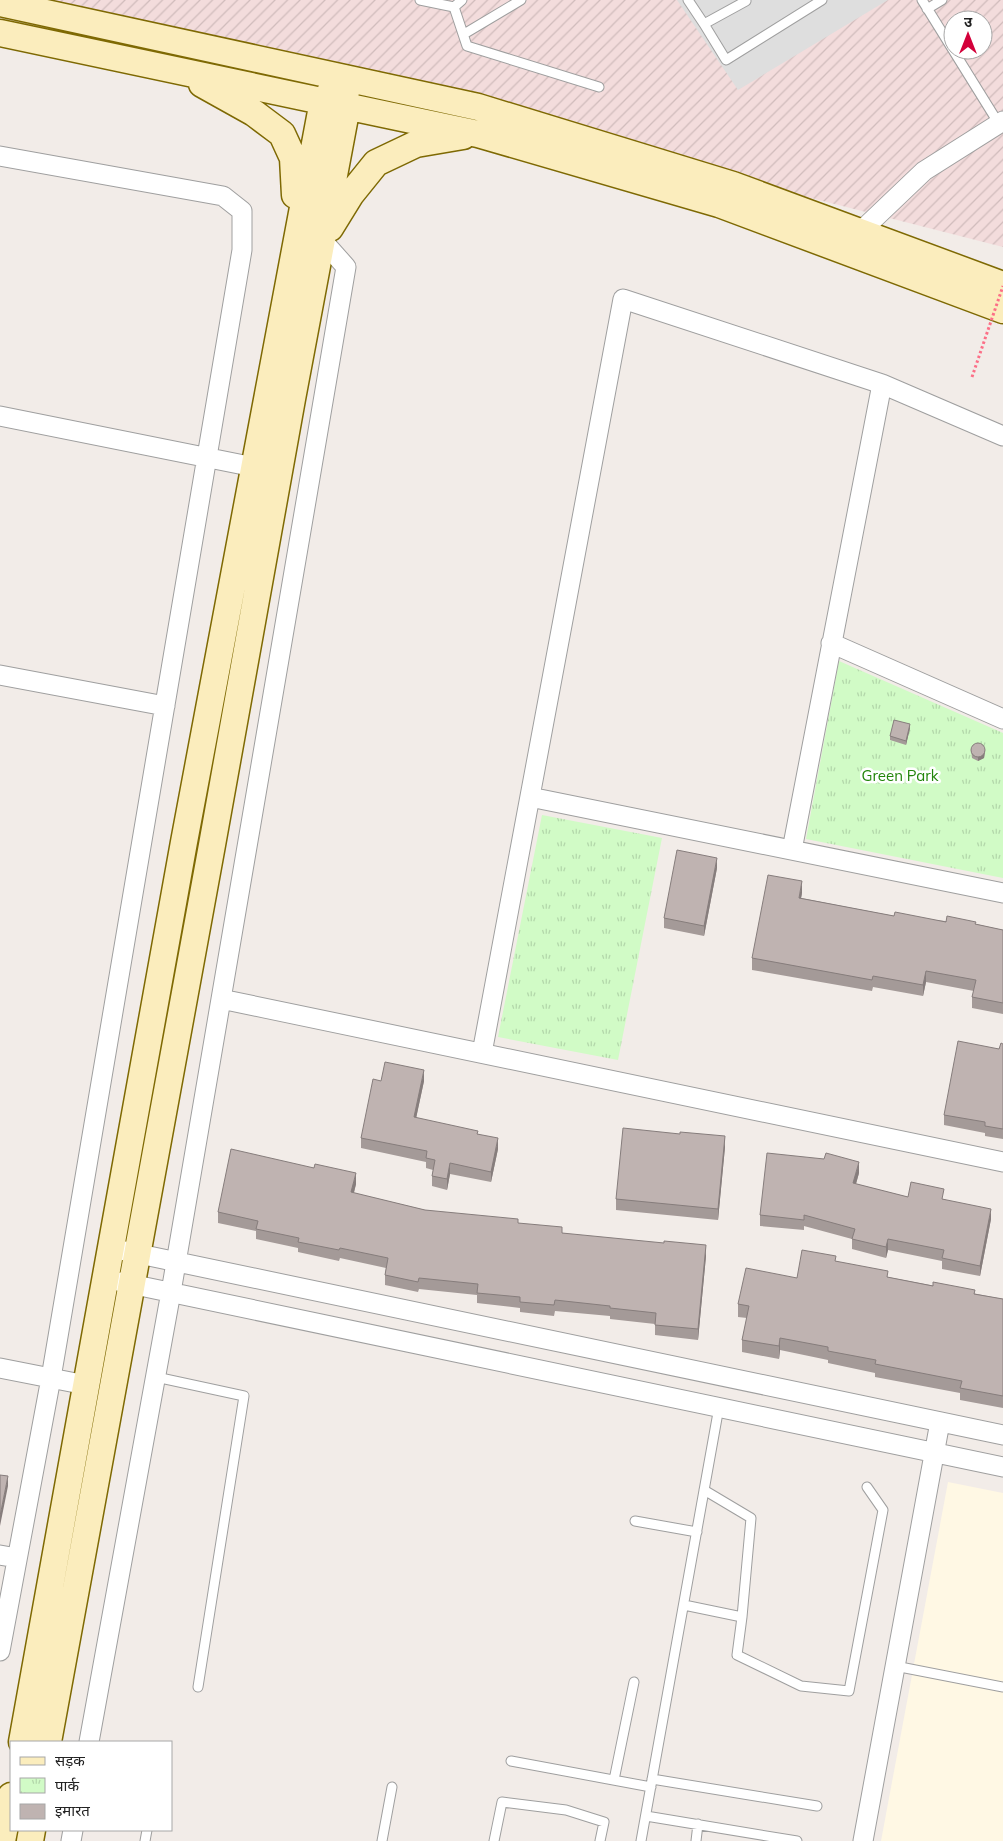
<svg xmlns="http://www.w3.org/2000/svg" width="1003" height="1841" font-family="Mulish,'Noto Sans Devanagari',sans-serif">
<defs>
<pattern id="military-furrows" width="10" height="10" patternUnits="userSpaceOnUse" patternTransform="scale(1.25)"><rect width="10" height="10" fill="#f3dcdc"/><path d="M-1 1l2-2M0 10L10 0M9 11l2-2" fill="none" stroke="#d0bcbc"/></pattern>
<pattern id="park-tufts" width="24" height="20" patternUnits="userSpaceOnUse" patternTransform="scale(1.25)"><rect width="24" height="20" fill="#d1fbc6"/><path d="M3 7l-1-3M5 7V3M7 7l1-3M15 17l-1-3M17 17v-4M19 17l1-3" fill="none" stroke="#b3d7aa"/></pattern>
</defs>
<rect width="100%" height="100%" fill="#f2ece8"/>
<path fill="#fff8e4" d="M 948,1482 L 1003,1493 L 1003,1841 L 881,1841 Z"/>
<path fill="url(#military-furrows)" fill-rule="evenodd" d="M 36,0 L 1003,0 L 1003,247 ZM 953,20 L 983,20 L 983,50 L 953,50 Z"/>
<path fill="url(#park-tufts)" d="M 839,661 L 1003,733 L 1003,878 L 806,839 Z
M 542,815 L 662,838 L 618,1060 L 498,1037 Z"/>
<path fill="#dedede" d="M 677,0 L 888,0 L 738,90 Z"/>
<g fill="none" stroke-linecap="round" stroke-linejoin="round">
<g stroke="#9f9f9f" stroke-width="11">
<path id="lane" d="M 420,0 L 454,7 L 462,0
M 688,0 L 704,24 L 746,1
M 922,0 L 999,124
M 454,7 L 467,46 L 599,87
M 927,9 L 942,0
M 704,24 L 726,60 L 822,0
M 464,34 L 521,0
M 156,1377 L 244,1396 L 198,1687
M 704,1490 L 751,1518 L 742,1617 L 737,1655 L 801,1686 L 849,1691 L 883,1510 L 867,1487
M 635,1521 L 697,1532
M 684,1605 L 742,1617
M 895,1666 L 1003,1687
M 511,1761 L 651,1787
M 652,1779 L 817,1806
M 614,1780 L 634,1682
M 646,1816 L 797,1841
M 145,1841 L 147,1830
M 382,1841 L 392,1787
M 494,1841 L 502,1802 L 566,1810 L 604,1822 L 600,1841
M 641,1841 L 719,1407
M 696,1841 L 698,1824"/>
</g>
<g stroke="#9f9f9f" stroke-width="21">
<path id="street" d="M 0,156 L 223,196 L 242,211 L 242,250 L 51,1378 L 0,1651
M 860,232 L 924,171 L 1003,121
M 0,416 L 254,467
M 831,643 L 1003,719
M 0,675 L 165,706
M 530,797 L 1003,893
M 792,850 L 882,384
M 221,999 L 1003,1162
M 482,1053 L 623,299 L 882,384 L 1003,436
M 125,1251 L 1003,1435
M 121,1282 L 1003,1467
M 0,1368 L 86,1385
M 0,1555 L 17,1558
M 89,1742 L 171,1292 L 346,267 L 322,240
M 71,1841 L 73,1830
M 863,1841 L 940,1422"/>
</g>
<g stroke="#7e6903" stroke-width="29">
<path id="secondary" d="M 0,3 L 478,107 L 733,185 L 1003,285
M 0,33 L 478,134 L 719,204 L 1003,310
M 202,84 L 254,113 L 282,134 L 293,158 L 295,195
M 330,228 L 351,194 L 376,163 L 416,144 L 463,136
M 22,1742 L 184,842 L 323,101 L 343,78
M 48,1742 L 212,845 L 292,399 L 347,106 L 343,78
M 2,1841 L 11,1796
M 30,1841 L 32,1830"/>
</g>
<use href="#lane" stroke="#fff" stroke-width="9"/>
<use href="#street" stroke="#fff" stroke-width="19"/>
<use href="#secondary" stroke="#fbedbd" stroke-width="26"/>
<path stroke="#fc6f87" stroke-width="3" stroke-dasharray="2.5 2.5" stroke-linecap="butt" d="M 972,377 L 1003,286"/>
</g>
<path fill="#a49a98" d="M 910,728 L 906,745 L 890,740 L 890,736 Z
M 971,749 L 985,753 L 984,758 L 978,761 L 972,758 Z
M 717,868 L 704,936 L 664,928 L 664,918 Z
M 802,893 L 801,898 L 894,916 L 976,924 L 1003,930 L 1003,1014 L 972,1008 L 972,997 L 974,991 L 926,982 L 923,996 L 873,987 L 872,991 L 752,970 L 752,958 Z
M 1003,1044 L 1003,1139 L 985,1136 L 985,1133 L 944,1125 L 944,1115 L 999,1049 Z
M 381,1081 L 424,1081 L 416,1118 L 478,1134 L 498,1149 L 491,1182 L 450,1174 L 447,1190 L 432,1186 L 432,1176 L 433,1170 L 426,1168 L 426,1162 L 361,1148 L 361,1138 Z
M 680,1134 L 725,1147 L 718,1220 L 616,1210 L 616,1199 Z
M 314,1168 L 356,1184 L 354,1193 L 425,1210 L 518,1223 L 562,1233 L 706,1256 L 698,1340 L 655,1335 L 655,1324 L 610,1319 L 610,1316 L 555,1311 L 554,1316 L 520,1312 L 520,1308 L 477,1303 L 477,1295 L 419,1289 L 418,1292 L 385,1285 L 385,1275 L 386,1268 L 340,1258 L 339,1261 L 298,1252 L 298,1248 L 256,1239 L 256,1231 L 218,1223 L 218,1212 Z
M 859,1173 L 856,1184 L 908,1197 L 944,1199 L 991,1219 L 980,1276 L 942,1269 L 942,1261 L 888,1250 L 886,1258 L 852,1249 L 852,1239 L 804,1226 L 804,1230 L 760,1226 L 760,1215 Z
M 836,1261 L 888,1277 L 1003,1299 L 1003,1408 L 960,1400 L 960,1393 L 875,1377 L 875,1373 L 828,1363 L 828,1360 L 780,1350 L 779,1359 L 742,1352 L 742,1340 L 747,1318 L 738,1317 L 738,1304 Z"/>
<path fill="#867d7c" d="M 910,724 L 910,728 L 906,745 L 906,741 Z
M 985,750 L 984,758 L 978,761 L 978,757 Z
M 717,858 L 717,868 L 704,936 L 704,926 Z
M 802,881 L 802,893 L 799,909 L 799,898 Z
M 926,971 L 926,982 L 923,996 L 923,985 Z
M 424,1070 L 424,1081 L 414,1128 L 414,1117 Z
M 725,1136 L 725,1147 L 718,1220 L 718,1209 Z
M 498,1138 L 498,1149 L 491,1182 L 491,1172 Z
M 859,1162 L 859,1173 L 853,1194 L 853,1183 Z
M 450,1163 L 450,1174 L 447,1190 L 447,1179 Z
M 356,1173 L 356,1184 L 351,1203 L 351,1192 Z
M 991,1209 L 991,1219 L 980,1276 L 980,1266 Z
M 888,1239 L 888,1250 L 886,1258 L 886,1247 Z
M 706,1245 L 706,1256 L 698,1340 L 698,1329 Z
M 780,1338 L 780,1350 L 779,1359 L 779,1346 Z
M 8,1476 L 8,1486 L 0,1526 L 0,1516 Z"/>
<path fill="#bfb3b1" stroke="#867d7c" d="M 894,720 L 910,724 L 906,741 L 890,736 Z
M971 750a7 7 0 1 1 14 0a7 7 0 1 1-14 0Z
M 677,850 L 717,858 L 704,926 L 664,918 Z
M 768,875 L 802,881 L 799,898 L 894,916 L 895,912 L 946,922 L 947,916 L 976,922 L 975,924 L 1003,930 L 1003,1003 L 972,997 L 976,980 L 926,971 L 923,985 L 873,976 L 872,980 L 752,958 Z
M 958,1041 L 999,1049 L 1001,1043 L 1003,1044 L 1003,1129 L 985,1126 L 985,1122 L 944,1115 Z
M 385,1062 L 424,1070 L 414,1117 L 478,1131 L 477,1134 L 498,1138 L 491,1172 L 450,1163 L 447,1179 L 432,1176 L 435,1160 L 426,1158 L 427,1151 L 361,1138 L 373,1079 L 381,1081 Z
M 623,1128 L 680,1134 L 680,1132 L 725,1136 L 718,1209 L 616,1199 Z
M 231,1149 L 314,1168 L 315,1164 L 356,1173 L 351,1192 L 425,1210 L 518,1219 L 518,1223 L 562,1227 L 562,1233 L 664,1243 L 664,1241 L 706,1245 L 698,1329 L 655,1325 L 656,1313 L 610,1308 L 610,1306 L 555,1300 L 554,1305 L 520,1302 L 520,1297 L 477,1293 L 478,1284 L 419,1278 L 418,1282 L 385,1275 L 388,1258 L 340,1248 L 339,1250 L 298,1242 L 299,1238 L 256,1229 L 258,1221 L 218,1212 Z
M 767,1153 L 824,1159 L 826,1153 L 859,1162 L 853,1183 L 908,1197 L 911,1182 L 944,1189 L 942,1199 L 991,1209 L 980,1266 L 942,1258 L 944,1250 L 888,1239 L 886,1247 L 852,1239 L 855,1229 L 804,1215 L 804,1220 L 760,1215 Z
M 802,1250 L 836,1256 L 835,1261 L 888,1271 L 887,1277 L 933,1286 L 933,1282 L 975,1290 L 974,1294 L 1003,1299 L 1003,1396 L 960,1388 L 962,1381 L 875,1364 L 876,1360 L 828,1351 L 828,1347 L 780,1338 L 779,1346 L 742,1340 L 749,1306 L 738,1304 L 746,1268 L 797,1278 Z
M 0,1475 L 8,1476 L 0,1516 Z"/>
<g text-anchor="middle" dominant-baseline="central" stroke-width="5" stroke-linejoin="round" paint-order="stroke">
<g font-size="15" fill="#22850a" stroke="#fff">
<text x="900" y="775">Green Park</text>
</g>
</g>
<rect x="10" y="1741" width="162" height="90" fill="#ffffff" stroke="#a7a7a7"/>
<rect x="20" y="1757" width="25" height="8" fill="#fbedbd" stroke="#a7a7a7"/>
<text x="55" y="1766" font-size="15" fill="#222222">सड़क</text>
<rect x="20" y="1778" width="25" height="15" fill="url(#park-tufts)" stroke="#a7a7a7"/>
<text x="55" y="1791" font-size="15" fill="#222222">पार्क</text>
<rect x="20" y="1804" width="25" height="15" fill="#bfb3b1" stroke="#a7a7a7"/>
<text x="55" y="1816" font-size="15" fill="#222222">इमारत</text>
<g transform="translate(968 35)"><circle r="24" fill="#ffffff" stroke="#a7a7a7"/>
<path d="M0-4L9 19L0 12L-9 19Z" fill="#d3003a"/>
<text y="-8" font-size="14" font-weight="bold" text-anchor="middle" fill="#222222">उ</text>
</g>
</svg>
